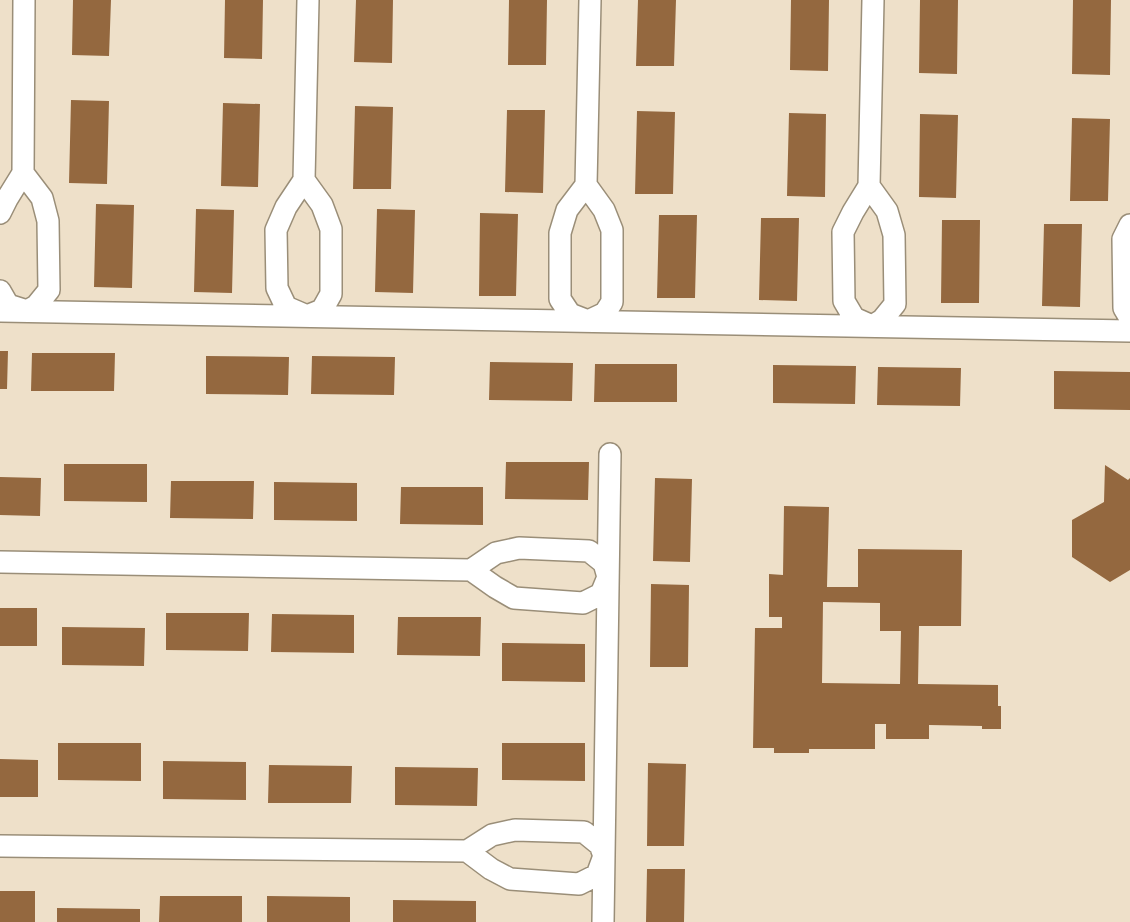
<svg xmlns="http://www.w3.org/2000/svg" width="1130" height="922" font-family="Rubik,sans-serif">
<rect width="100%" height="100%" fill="#eee0c9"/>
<path fill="#94683f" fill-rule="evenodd" d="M 73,0 L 111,0 L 109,56 L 72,55 Z
M 225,0 L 263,0 L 262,59 L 224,58 Z
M 356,0 L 393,0 L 392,63 L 354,62 Z
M 509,0 L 547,0 L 546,65 L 508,65 Z
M 638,0 L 676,0 L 674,66 L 636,66 Z
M 791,0 L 829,0 L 828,71 L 790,70 Z
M 920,0 L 958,0 L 957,74 L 919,73 Z
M 1073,0 L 1111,0 L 1110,75 L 1072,74 Z
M 71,100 L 109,101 L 107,184 L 69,183 Z
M 223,103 L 260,104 L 258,187 L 221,186 Z
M 355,106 L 393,107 L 391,189 L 353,189 Z
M 507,110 L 545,110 L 543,193 L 505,192 Z
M 637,111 L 675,112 L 673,194 L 635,194 Z
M 789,113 L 826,114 L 825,197 L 787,196 Z
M 920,114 L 958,115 L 956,198 L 919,197 Z
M 1072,118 L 1110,119 L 1108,201 L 1070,201 Z
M 96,204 L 134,205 L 132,288 L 94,287 Z
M 196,209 L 234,210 L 232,293 L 194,292 Z
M 377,209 L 415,210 L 413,293 L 375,292 Z
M 480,213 L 518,214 L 516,296 L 479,296 Z
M 659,215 L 697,215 L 695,298 L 657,298 Z
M 761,218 L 799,218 L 797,301 L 759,300 Z
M 942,220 L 980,220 L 979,303 L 941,303 Z
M 1044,224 L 1082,224 L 1080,307 L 1042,306 Z
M 0,351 L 8,351 L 7,389 L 0,389 Z
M 32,353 L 115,353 L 114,391 L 31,391 Z
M 206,356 L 289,357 L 288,395 L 206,394 Z
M 312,356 L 395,357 L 394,395 L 311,394 Z
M 490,362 L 573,363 L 572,401 L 489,400 Z
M 595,364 L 677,364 L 677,402 L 594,402 Z
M 773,365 L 856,366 L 855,404 L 773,403 Z
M 878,367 L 961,368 L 960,406 L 877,405 Z
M 1054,371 L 1130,372 L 1130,410 L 1054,409 Z
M 506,462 L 589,462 L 588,500 L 505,499 Z
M 64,464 L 147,464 L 147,502 L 64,501 Z
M 1105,465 L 1128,480 L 1130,478 L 1130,570 L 1110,582 L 1072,557 L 1072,520 L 1104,502 Z
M 0,477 L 41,478 L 40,516 L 0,515 Z
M 655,478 L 692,479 L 690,562 L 653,561 Z
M 171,481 L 254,481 L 253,519 L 170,518 Z
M 274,482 L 357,483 L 357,521 L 274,520 Z
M 401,487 L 483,487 L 483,525 L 400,524 Z
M 784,506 L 829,507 L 827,587 L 858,587 L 858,549 L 962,550 L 961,626 L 919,626 L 918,684 L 998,685 L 998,706 L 1001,706 L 1001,729 L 982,729 L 982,726 L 929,725 L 929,739 L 886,739 L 886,724 L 875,724 L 875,749 L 809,749 L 809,753 L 774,753 L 774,748 L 753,748 L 755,628 L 782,628 L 782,617 L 769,617 L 769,574 L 783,575 ZM 823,602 L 880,603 L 880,631 L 901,631 L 900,684 L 822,683 Z
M 651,584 L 689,585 L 688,667 L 650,667 Z
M 0,608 L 37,608 L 37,646 L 0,646 Z
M 166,613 L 249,613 L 248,651 L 166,650 Z
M 272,614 L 354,615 L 354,653 L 271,652 Z
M 398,617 L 481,617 L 480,656 L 397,655 Z
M 62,627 L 145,628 L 144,666 L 62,665 Z
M 502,643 L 585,644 L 585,682 L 502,681 Z
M 58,743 L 141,743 L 141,781 L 58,780 Z
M 502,743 L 585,743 L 585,781 L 502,780 Z
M 0,759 L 38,760 L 38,797 L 0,797 Z
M 163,761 L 246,762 L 246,800 L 163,799 Z
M 648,763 L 686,764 L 684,846 L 647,846 Z
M 269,765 L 352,766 L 351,803 L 268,803 Z
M 395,767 L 478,768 L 477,806 L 395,805 Z
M 647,869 L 685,869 L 684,922 L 646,922 Z
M 0,891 L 35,891 L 35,922 L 0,922 Z
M 160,896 L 242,896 L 242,922 L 159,922 Z
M 267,896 L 350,897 L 350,922 L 267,922 Z
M 393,900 L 476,901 L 476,922 L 393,922 Z
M 57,908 L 140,909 L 140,922 L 57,922 Z"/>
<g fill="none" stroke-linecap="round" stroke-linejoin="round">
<g stroke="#9a8e78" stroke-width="24">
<path id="street" d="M 304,180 L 322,205 L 331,229 L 331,294 L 322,310 L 307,316 L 286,307 L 277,288 L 276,230 L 286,207 L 304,180 L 308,0
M 586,185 L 604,210 L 612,230 L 612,302 L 605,313 L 588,321 L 570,314 L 560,299 L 560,233 L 567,210 L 586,185 L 590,0
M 869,186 L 887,211 L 894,235 L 895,304 L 882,320 L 872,326 L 854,318 L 844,301 L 843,232 L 853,212 L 869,186 L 873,0
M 0,213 L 7,199 L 23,173 L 24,0
M 1130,225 L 1123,239 L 1124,308 L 1130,318
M 0,291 L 8,305 L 27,311 L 36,306 L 49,290 L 48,221 L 42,198 L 23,173
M 0,311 L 1130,331
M 0,562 L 471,570 L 495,587 L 514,598 L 583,603 L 601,594 L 608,577 L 604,563 L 589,551 L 519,548 L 496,553 L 471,570
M 0,846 L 467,851 L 492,835 L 515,830 L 584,832 L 600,845 L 604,856 L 597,875 L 579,884 L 510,879 L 491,869 L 467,851
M 603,922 L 610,454"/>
</g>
<use href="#street" stroke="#fff" stroke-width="21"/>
</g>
</svg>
